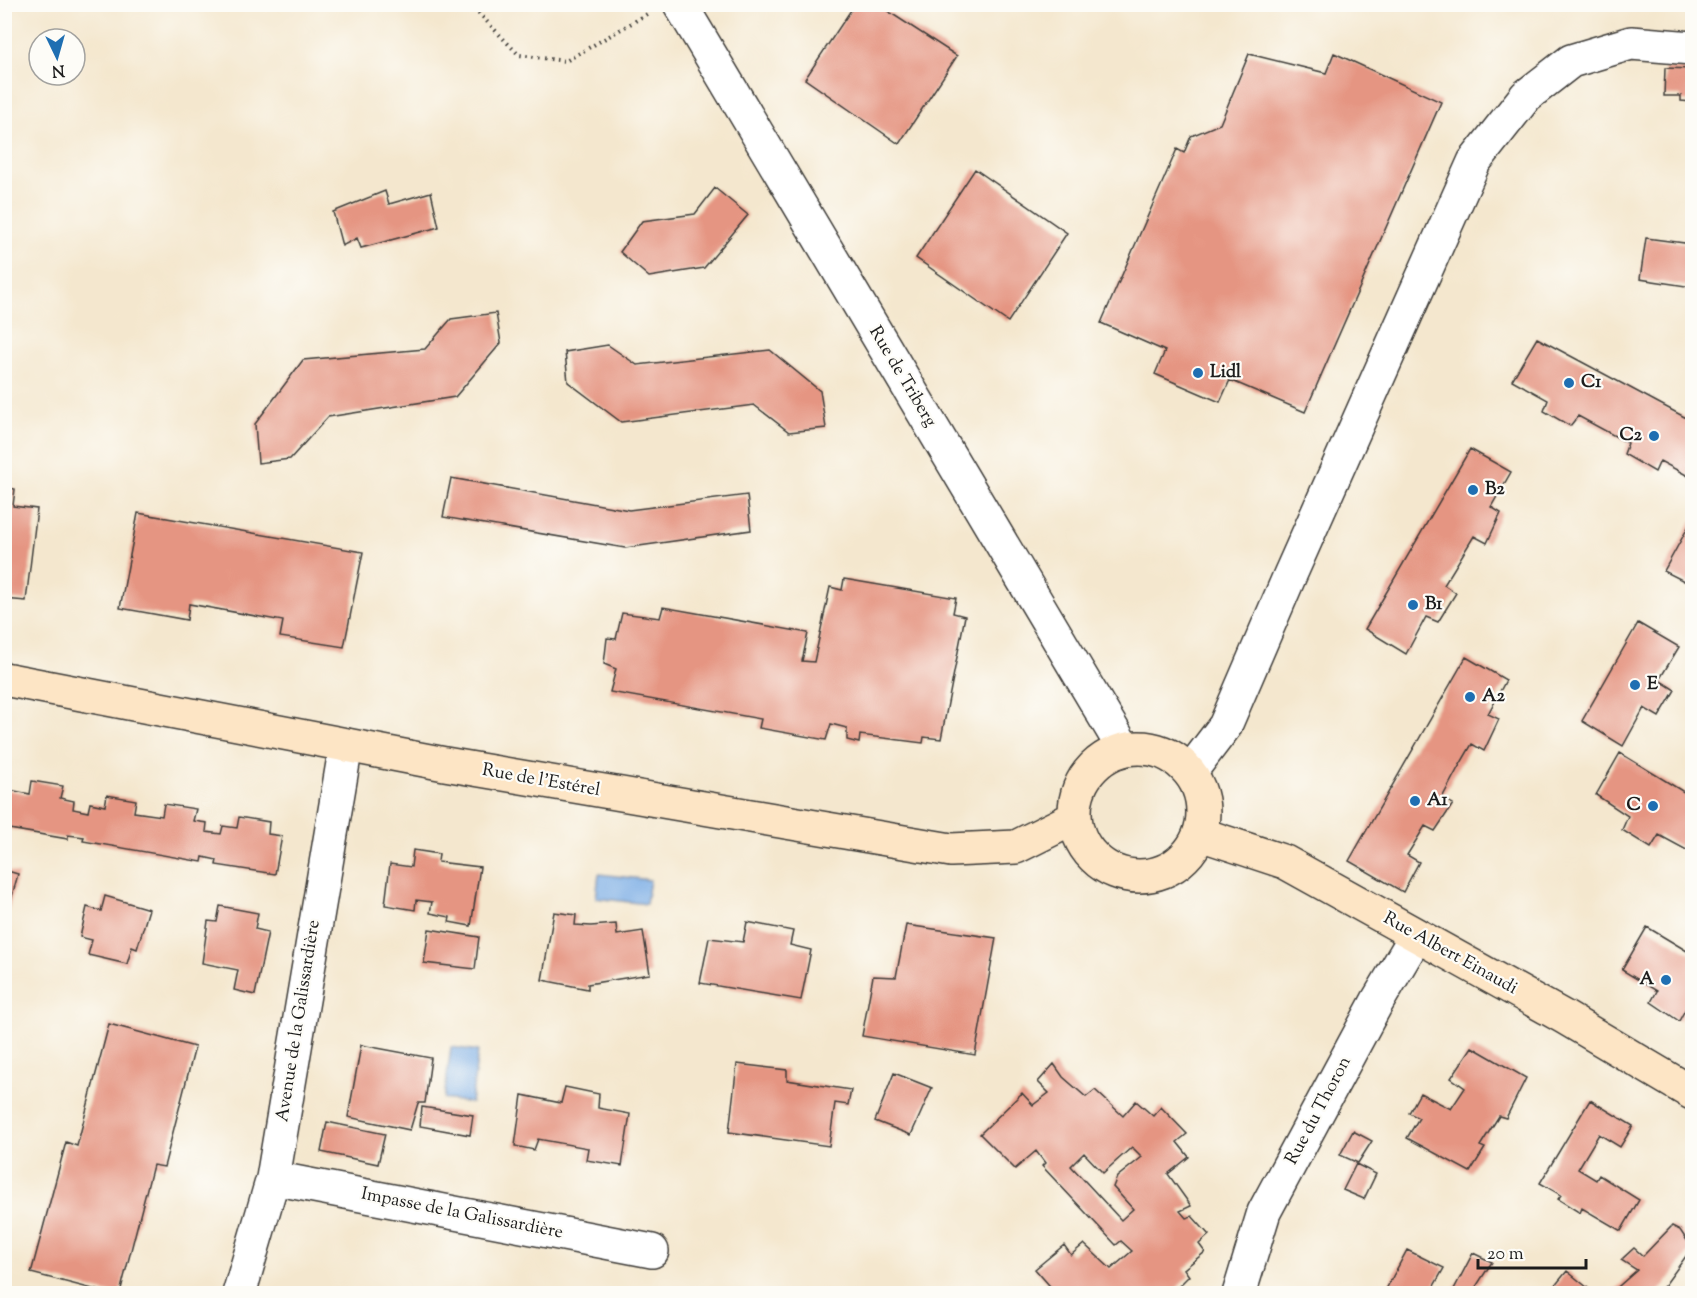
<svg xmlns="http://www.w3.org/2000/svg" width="1697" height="1298" font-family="'Sorts Mill Goudy',serif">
<rect width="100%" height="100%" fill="#fdfcf7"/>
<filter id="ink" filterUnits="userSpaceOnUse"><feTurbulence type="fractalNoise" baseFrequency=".0167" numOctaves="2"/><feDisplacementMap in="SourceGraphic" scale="12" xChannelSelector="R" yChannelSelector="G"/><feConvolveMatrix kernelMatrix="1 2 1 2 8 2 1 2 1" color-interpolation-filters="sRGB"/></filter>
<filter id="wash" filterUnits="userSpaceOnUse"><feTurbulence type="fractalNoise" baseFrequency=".008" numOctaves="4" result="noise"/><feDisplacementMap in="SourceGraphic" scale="24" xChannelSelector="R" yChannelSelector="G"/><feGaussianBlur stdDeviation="1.35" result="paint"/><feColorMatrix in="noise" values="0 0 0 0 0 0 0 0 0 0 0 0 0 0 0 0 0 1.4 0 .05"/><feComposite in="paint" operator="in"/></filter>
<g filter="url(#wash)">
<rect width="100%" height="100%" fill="#f4e7ce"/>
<path fill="#79ace5" stroke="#4a6480" stroke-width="1.5" d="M 599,874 L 650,880 L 646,904 L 596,898 Z
M 451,1047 L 478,1051 L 471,1103 L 444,1099 Z"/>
<g id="blocks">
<path fill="#e59582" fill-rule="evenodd" d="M 855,4 L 877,4 L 957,56 L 899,144 L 805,79 Z
M 1334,53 L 1441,102 L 1305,412 L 1230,380 L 1220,402 L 1155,374 L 1165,351 L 1101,323 L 1177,149 L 1184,153 L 1191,136 L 1220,124 L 1249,54 L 1326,73 Z
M 1665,68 L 1692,69 L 1692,102 L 1681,101 L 1681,96 L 1664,96 Z
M 975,169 L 1067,233 L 1008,322 L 916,258 Z
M 715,188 L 748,215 L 704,268 L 649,277 L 620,252 L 642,221 L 695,214 Z
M 385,191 L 389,204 L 431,192 L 439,227 L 361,248 L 357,238 L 342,246 L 333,212 Z
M 1646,238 L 1692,244 L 1692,287 L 1640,279 Z
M 496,313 L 501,343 L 455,397 L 328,417 L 290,459 L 258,463 L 255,424 L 303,360 L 425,349 L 451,319 Z
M 1537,338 L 1692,421 L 1692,478 L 1660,461 L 1655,472 L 1624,454 L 1628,443 L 1578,416 L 1570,426 L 1544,411 L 1548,400 L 1512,380 Z
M 608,345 L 637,365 L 770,350 L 820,391 L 826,428 L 789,432 L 754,405 L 621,422 L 568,382 L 565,352 Z
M 1470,449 L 1511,472 L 1491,507 L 1501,513 L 1487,543 L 1474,536 L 1444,585 L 1456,593 L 1438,622 L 1426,617 L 1406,654 L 1365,629 Z
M 451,478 L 629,510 L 747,495 L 751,530 L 625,548 L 443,517 Z
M 4,487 L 15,489 L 13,506 L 37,509 L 26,601 L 4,599 Z
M 138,513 L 363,552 L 344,647 L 280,637 L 283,621 L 189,604 L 187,620 L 120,608 Z
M 1692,520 L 1692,585 L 1664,571 Z
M 844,579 L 956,598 L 953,613 L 965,616 L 941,739 L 924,737 L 923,743 L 860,735 L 859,743 L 847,740 L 847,728 L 831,724 L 826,740 L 759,728 L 761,719 L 610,692 L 616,669 L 604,664 L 607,638 L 616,639 L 622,613 L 660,618 L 663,607 L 808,633 L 802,661 L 814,662 L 830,587 L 842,590 Z
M 1638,623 L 1679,647 L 1659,680 L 1675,690 L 1659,717 L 1644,708 L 1623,746 L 1582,721 Z
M 1466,657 L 1506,680 L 1488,714 L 1499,719 L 1484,751 L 1472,744 L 1458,768 L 1442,798 L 1453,804 L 1435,831 L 1425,826 L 1407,855 L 1419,862 L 1403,892 L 1349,861 Z
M 1620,753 L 1692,797 L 1692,853 L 1659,835 L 1651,848 L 1622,830 L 1628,816 L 1596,795 Z
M 32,781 L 63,786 L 60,798 L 74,801 L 73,809 L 88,812 L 90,803 L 105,806 L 107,795 L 136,800 L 134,812 L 162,816 L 164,804 L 196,809 L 193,821 L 207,823 L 206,832 L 221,834 L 223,826 L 237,828 L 239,817 L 269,822 L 268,834 L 282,836 L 275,874 L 216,865 L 217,860 L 203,857 L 202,862 L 83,841 L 84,837 L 68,835 L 68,839 L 4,828 L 4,789 L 30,794 Z
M 413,850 L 439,854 L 438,862 L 480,867 L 471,926 L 449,922 L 450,917 L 430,913 L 432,902 L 416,900 L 415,910 L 385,905 L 390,864 L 411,867 Z
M 4,870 L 18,874 L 5,922 L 4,922 Z
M 105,896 L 149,909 L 137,949 L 132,947 L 127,964 L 88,955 L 92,940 L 80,937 L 87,907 L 101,911 Z
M 220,906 L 258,913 L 255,929 L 268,932 L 255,995 L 234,990 L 238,970 L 202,963 L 208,921 L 217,922 Z
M 554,912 L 576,915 L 575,925 L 591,926 L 616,924 L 617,935 L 643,931 L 650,974 L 588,984 L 588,989 L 542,980 Z
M 747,922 L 793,931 L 790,945 L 811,950 L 801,1000 L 700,983 L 709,938 L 743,942 Z
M 906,925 L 996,938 L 975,1055 L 862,1036 L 873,976 L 896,977 Z
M 1647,927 L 1692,954 L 1692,1012 L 1686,1008 L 1679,1021 L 1651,1002 L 1657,991 L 1622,970 Z
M 429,929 L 479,937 L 475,969 L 424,963 Z
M 109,1024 L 195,1047 L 164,1167 L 153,1165 L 120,1293 L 108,1293 L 31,1273 L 66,1142 L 77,1146 Z
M 361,1045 L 431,1058 L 425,1103 L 418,1103 L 410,1130 L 348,1117 Z
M 1472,1047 L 1526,1078 L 1506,1118 L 1499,1116 L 1480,1146 L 1485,1148 L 1470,1172 L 1407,1138 L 1419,1118 L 1409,1113 L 1420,1093 L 1451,1109 L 1465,1088 L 1451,1078 Z
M 737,1064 L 787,1070 L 787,1080 L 851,1090 L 848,1105 L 835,1103 L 829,1146 L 729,1132 Z
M 1054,1064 L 1063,1077 L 1086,1097 L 1095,1090 L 1123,1116 L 1136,1101 L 1153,1116 L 1161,1107 L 1187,1134 L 1177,1142 L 1189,1157 L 1168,1174 L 1191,1206 L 1180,1211 L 1186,1218 L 1192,1216 L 1209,1235 L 1199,1244 L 1205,1252 L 1184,1269 L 1189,1276 L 1172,1293 L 1091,1293 L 1086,1288 L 1080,1293 L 1056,1293 L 1035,1269 L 1064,1245 L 1071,1255 L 1084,1244 L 1111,1269 L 1132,1251 L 1121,1241 L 1116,1245 L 1042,1166 L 1045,1163 L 1036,1151 L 1015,1169 L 980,1134 L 1022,1093 L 1033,1105 L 1049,1093 L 1038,1082 ZM 1132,1147 L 1142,1157 L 1117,1177 L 1113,1187 L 1133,1209 L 1121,1220 L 1071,1166 L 1084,1153 L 1103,1173 Z
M 894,1073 L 932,1088 L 911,1135 L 875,1121 Z
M 565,1087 L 599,1094 L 598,1108 L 630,1114 L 622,1166 L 586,1160 L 588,1148 L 538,1139 L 534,1150 L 515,1146 L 522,1095 L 561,1103 Z
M 1590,1100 L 1633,1126 L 1620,1147 L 1599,1134 L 1578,1169 L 1596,1180 L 1599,1175 L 1639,1200 L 1621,1231 L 1582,1208 L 1580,1213 L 1558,1199 L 1561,1195 L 1540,1183 Z
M 422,1107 L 473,1115 L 470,1135 L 420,1126 Z
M 327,1122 L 385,1134 L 378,1164 L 321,1152 Z
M 1353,1131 L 1372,1141 L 1358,1163 L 1340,1155 Z
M 1356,1164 L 1376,1174 L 1364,1199 L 1343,1190 Z
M 1672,1226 L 1680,1230 L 1692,1248 L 1665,1285 L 1657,1293 L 1611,1293 L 1637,1270 L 1621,1260 L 1634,1248 L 1643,1256 Z
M 1407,1250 L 1444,1268 L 1430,1293 L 1384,1293 Z
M 1473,1253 L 1492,1262 L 1472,1293 L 1452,1293 Z
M 1567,1271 L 1588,1288 L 1594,1293 L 1549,1293 Z"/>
</g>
</g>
<g filter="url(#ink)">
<use href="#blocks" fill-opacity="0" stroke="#3c3a37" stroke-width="1.5"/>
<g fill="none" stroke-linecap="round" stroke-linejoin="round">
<g stroke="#3c3a37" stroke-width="36">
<path id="street" d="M 680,4 L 1124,749
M 1190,772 L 1225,726 L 1290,575 L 1474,162 L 1526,96 L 1571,61 L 1631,43 L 1692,48
M 273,1178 L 652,1251
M 239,1294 L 273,1178 L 346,745
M 1239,1294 L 1264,1212 L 1377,1002 L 1416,936"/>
</g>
<g stroke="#3c3a37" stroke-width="36">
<path id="secondary" d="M 4,679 L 445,764 L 951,850 L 1016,847 L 1074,818
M1075 812a64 64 0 1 1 128 0a64 64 0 1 1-128 0Z
M 1200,834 L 1285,862 L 1564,1017 L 1692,1093"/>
</g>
<path stroke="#3c3a37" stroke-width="4" stroke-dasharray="1.5 4.5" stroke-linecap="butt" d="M 470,4 L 519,55 L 566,61 L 647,14"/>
<use href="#street" stroke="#fff" stroke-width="33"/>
<use href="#secondary" stroke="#fde5c5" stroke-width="33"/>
</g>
</g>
<g fill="#1f6fb2" stroke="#fdfcf7" stroke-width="2">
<circle cx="1198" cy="373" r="6"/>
<circle cx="1569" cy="383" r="6"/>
<circle cx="1654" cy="436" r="6"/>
<circle cx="1473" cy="490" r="6"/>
<circle cx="1413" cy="605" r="6"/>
<circle cx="1635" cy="685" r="6"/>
<circle cx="1470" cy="697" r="6"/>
<circle cx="1415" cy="801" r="6"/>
<circle cx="1653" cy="806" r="6"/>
<circle cx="1666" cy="980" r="6"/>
</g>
<g text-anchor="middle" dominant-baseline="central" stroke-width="4.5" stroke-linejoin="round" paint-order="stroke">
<g font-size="18" font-weight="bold" fill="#1c1c1c" stroke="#fdfcf7" text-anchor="start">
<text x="1210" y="373">Lidl</text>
<text x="1581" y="383">C1</text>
<text x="1642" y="436" text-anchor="end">C2</text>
<text x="1485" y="490">B2</text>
<text x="1425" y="605">B1</text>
<text x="1647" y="685">E</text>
<text x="1482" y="697">A2</text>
<text x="1427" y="801">A1</text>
<text x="1641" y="806" text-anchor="end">C</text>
<text x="1654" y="980" text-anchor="end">A</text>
</g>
<g font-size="18" fill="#1c1c1c" stroke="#fdfcf7">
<text transform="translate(902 377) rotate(59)">Rue de Triberg</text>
<text transform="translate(541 781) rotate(10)">Rue de l'Estérel</text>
<text transform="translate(1450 954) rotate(29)">Rue Albert Einaudi</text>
<text transform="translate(299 1021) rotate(-81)">Avenue de la Galissardière</text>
<text transform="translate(1319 1111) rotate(-62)">Rue du Thoron</text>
<text transform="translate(462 1214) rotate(11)">Impasse de la Galissardière</text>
</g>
</g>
<rect width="1697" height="1298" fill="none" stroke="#fdfcf7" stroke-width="24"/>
<g transform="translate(57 57) rotate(175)"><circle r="28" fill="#fdfcf7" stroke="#a3a29f" stroke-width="1.5"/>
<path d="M0-4.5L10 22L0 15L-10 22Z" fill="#1f6fb2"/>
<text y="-9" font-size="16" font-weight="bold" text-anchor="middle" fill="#1c1c1c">N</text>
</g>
<path d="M1478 1259v9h108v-9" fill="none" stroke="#1c1c1c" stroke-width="3"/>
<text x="1487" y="1259" font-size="18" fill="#1c1c1c" stroke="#fdfcf7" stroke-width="4.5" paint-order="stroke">20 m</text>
</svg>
